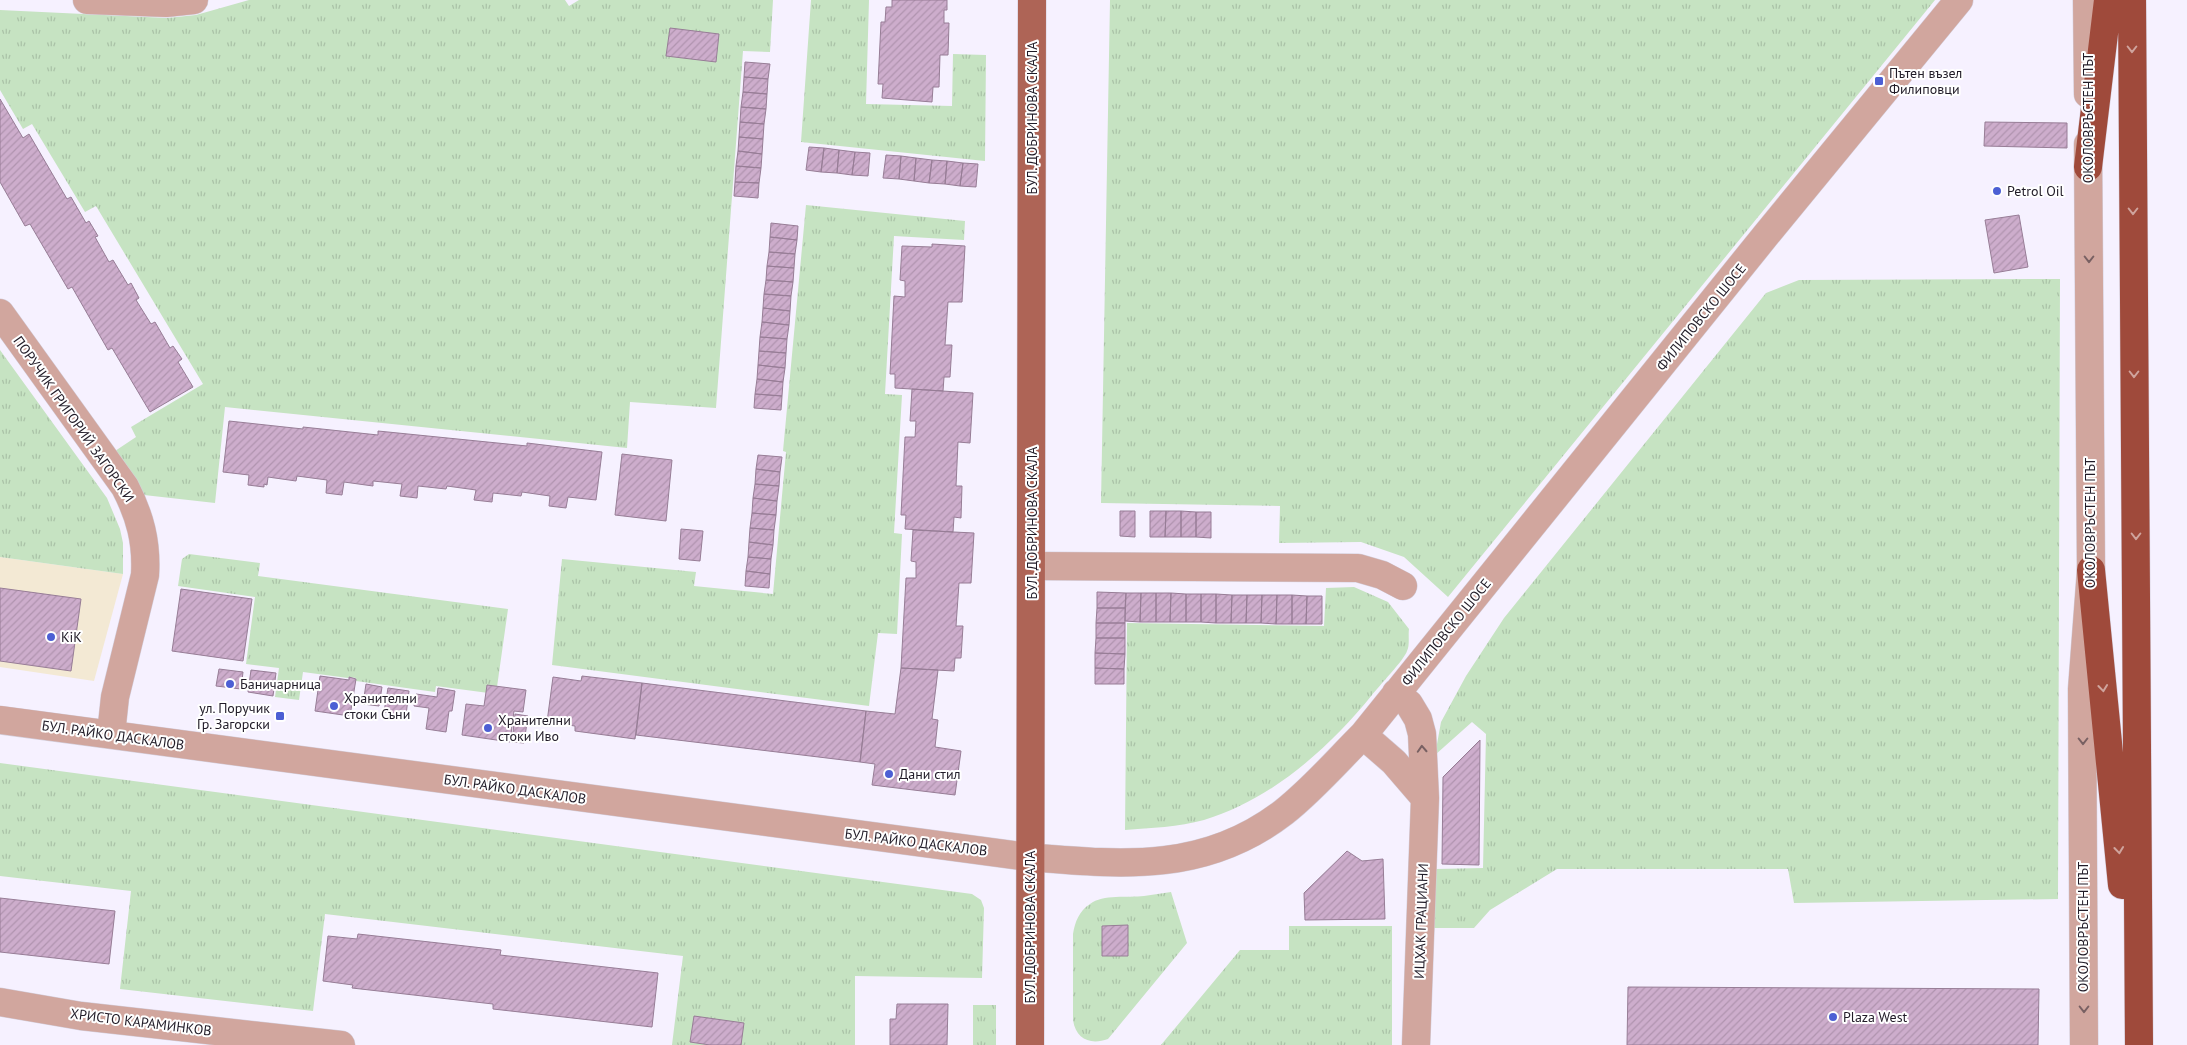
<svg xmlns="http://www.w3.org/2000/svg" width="2187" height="1045" font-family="'PT Sans',sans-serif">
<defs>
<pattern id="grass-tufts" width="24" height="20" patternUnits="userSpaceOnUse" patternTransform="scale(1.25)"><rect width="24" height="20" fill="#c6e3c2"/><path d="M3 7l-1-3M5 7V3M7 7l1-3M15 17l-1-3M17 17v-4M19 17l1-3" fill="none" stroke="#aac2a7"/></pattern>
<pattern id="building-hatch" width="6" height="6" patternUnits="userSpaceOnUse" patternTransform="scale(1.25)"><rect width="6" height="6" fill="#cdadcc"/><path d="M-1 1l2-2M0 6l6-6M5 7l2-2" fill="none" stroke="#b094af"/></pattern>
</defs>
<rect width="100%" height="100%" fill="#f6f1ff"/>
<path fill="#f3e9d4" d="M 0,557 L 123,574 L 94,681 L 0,667 Z"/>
<path fill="url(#grass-tufts)" d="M 249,0 L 565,0 L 569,6 L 579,0 L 773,0 L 770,52 L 743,51 L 716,408 L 630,402 L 627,448 L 225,407 L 215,503 L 144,495 L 115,451 L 136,437 L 131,427 L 203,384 L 96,206 L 85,212 L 32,124 L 23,129 L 0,90 L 0,10 L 167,18 L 196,15 Z
M 811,0 L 869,0 L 866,104 L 952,106 L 953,54 L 986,55 L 985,161 L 801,142 Z
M 1110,0 L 1935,0 L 1448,597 L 1404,557 L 1361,542 L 1279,543 L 1280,506 L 1101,503 Z
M 806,205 L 965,221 L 964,240 L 894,236 L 885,394 L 902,395 L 894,533 L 902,534 L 897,634 L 878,633 L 869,706 L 552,665 L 562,559 L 696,572 L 694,586 L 773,594 L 786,452 L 783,451 Z
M 2060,279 L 2058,899 L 1794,903 L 1788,869 L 1557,869 L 1490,910 L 1474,928 L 1432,928 L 1436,869 L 1483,868 L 1486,734 L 1472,722 L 1435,755 L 1441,722 L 1466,676 L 1504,618 L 1766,293 L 1799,280 Z
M 0,350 L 107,498 L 120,529 L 123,543 L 123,574 L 0,557 Z
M 189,554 L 260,563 L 258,576 L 508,609 L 496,694 L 436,686 L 435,692 L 356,681 L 356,678 L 349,677 L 348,678 L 303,672 L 299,700 L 275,697 L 279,668 L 246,664 L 255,597 L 178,586 L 182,559 Z
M 1354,587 L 1388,602 L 1409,629 C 1408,635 1410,645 1407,651 C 1405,659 1378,687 1372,695 C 1328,749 1271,800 1204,820 C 1179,827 1150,828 1125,830 L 1127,623 L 1324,626 L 1326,588 Z
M 0,763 L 972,894 L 981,900 L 984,908 L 982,978 L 855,976 L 855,1045 L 672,1045 L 683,956 L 325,914 L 313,1011 L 120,989 L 131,891 L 0,876 Z
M 1171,892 L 1187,943 L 1108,1039 C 1091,1045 1076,1040 1073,1020 L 1073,934 C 1075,922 1079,911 1090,904 C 1103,894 1128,898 1144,896 C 1153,895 1162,893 1171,892 Z
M 1289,926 L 1392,926 L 1392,1045 L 1161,1045 L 1240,950 L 1289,950 Z
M 973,1005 L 996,1005 L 996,1045 L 973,1045 Z"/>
<path fill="url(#building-hatch)" stroke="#977d96" d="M 892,0 L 947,0 L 947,10 L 944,10 L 944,23 L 949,23 L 948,55 L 940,55 L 939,87 L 933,87 L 932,102 L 882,98 L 883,84 L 878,84 L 881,22 L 885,22 L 886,7 L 892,7 Z
M 670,28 L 719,34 L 716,62 L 666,56 Z
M 745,62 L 770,64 L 768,79 L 744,77 Z
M 744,77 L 768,79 L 767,94 L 743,92 Z
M 743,92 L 767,94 L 766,109 L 741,107 Z
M 0,99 L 23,138 L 29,134 L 67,199 L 71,197 L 86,223 L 89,221 L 98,236 L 95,237 L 109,262 L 113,260 L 128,285 L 131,283 L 139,298 L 136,300 L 151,324 L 155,322 L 170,348 L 173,346 L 182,359 L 178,362 L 193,387 L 150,412 L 112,348 L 108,350 L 72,287 L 68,289 L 30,224 L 25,226 L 0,182 Z
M 741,107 L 766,109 L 764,124 L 740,122 Z
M 740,122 L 764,124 L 763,139 L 739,137 Z
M 1985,122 L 2067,123 L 2067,148 L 1984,146 Z
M 739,137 L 763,139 L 762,154 L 738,151 Z
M 809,147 L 824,148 L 821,172 L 806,170 Z
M 824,148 L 839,150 L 837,173 L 821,172 Z
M 839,150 L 855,152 L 852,175 L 837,173 Z
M 738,151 L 762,154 L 761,168 L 736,166 Z
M 855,152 L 870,153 L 868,176 L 852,175 Z
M 886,155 L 901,156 L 899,179 L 883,178 Z
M 901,156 L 916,158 L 914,181 L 899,179 Z
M 916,158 L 932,160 L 929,183 L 914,181 Z
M 932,160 L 947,161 L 945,184 L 929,183 Z
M 947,161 L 963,163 L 960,186 L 945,184 Z
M 963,163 L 978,164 L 976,187 L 960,186 Z
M 736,166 L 761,168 L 759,183 L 735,182 Z
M 735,182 L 759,183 L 758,198 L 734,196 Z
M 2019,215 L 2028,267 L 1994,273 L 1985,220 Z
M 771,223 L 798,226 L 797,240 L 770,237 Z
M 770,237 L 797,240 L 795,254 L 769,252 Z
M 932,244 L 965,246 L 962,302 L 948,302 L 945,345 L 952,345 L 950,377 L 944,377 L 943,391 L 895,388 L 895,374 L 890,374 L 894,296 L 905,297 L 905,281 L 900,280 L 902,246 L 932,247 Z
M 769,252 L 795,254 L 794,268 L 767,266 Z
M 767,266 L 794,268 L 793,282 L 766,280 Z
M 766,280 L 793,282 L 791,296 L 764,294 Z
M 764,294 L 791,296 L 790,311 L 763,308 Z
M 763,308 L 790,311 L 789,325 L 762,322 Z
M 762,322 L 789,325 L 787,339 L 760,337 Z
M 760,337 L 787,339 L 786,353 L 759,351 Z
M 759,351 L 786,353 L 785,368 L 758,365 Z
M 758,365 L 785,368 L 783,382 L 757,379 Z
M 757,379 L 783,382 L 782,396 L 755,394 Z
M 912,389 L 973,393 L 970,443 L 958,442 L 956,486 L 962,486 L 961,518 L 954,517 L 953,532 L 905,529 L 906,515 L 901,515 L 905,437 L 915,437 L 916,421 L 910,421 Z
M 755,394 L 782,396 L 781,410 L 754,408 Z
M 229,421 L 303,429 L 303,427 L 378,435 L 378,431 L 527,446 L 527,443 L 602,452 L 596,500 L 568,497 L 566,508 L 549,506 L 550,496 L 522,492 L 521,496 L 493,493 L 492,502 L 474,500 L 476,490 L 447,486 L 446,489 L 418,486 L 417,498 L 400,496 L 402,484 L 373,481 L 373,486 L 344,482 L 342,495 L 326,493 L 327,480 L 297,476 L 296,481 L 268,477 L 267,485 L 264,484 L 264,487 L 248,485 L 249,475 L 223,472 Z
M 622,454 L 672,460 L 666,521 L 615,515 Z
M 758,455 L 782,457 L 780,472 L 756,469 Z
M 756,469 L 780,472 L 779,486 L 755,484 Z
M 755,484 L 779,486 L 777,501 L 753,498 Z
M 753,498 L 777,501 L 776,515 L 752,513 Z
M 1120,511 L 1135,511 L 1135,537 L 1120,536 Z
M 1150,511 L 1166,511 L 1165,537 L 1150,537 Z
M 1166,511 L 1181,511 L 1181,537 L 1165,537 Z
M 1181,511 L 1196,512 L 1196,537 L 1181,537 Z
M 1196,512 L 1211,512 L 1211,538 L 1196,537 Z
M 752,513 L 776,515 L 774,530 L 750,528 Z
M 750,528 L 774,530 L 773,545 L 749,542 Z
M 681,529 L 703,531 L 700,561 L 679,559 Z
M 913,530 L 974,533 L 971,583 L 959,583 L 956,626 L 963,626 L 961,658 L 955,658 L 954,671 L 901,668 L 906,578 L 916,578 L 916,562 L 911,561 Z
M 749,542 L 773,545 L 771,559 L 748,557 Z
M 748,557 L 771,559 L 770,574 L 746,571 Z
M 746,571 L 770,574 L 769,588 L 745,586 Z
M 0,588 L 81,599 L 71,671 L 0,661 Z
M 181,589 L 252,599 L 243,661 L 172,651 Z
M 1097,592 L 1126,593 L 1125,608 L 1097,608 Z
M 1126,593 L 1141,593 L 1140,622 L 1125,621 Z
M 1141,593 L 1156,593 L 1156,622 L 1140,622 Z
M 1156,593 L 1171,593 L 1170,622 L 1156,622 Z
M 1171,593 L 1186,594 L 1186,622 L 1170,622 Z
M 1186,594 L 1201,594 L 1201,622 L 1186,622 Z
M 1201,594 L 1216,594 L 1216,623 L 1201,622 Z
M 1216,594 L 1232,595 L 1231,623 L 1216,623 Z
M 1232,595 L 1247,595 L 1246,623 L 1231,623 Z
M 1247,595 L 1262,595 L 1261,623 L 1246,623 Z
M 1262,595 L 1277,595 L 1276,624 L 1261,623 Z
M 1277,595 L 1292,595 L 1292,624 L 1276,624 Z
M 1292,595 L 1307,596 L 1306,624 L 1292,624 Z
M 1307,596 L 1322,596 L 1322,624 L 1306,624 Z
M 1097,608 L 1125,608 L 1125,623 L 1096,623 Z
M 1096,623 L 1125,623 L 1125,638 L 1096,638 Z
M 1096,638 L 1125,638 L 1125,654 L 1095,653 Z
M 1095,653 L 1125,654 L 1124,669 L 1095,668 Z
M 901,668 L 938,670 L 932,719 L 938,720 L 935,747 L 961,751 L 955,795 L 872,785 L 875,764 L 860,762 L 866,711 L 895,714 Z
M 1095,668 L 1124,669 L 1124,684 L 1095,684 Z
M 219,669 L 243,672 L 241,689 L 216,686 Z
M 251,670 L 276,673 L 273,696 L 248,692 Z
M 320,676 L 349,680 L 349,677 L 356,679 L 350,716 L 315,711 Z
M 582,676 L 642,683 L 635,739 L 575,731 L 575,726 L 547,722 L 553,677 L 581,681 Z
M 642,683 L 866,711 L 860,762 L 636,735 Z
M 366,684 L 382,687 L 379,706 L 363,704 Z
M 487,685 L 526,690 L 523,712 L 514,711 L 510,742 L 462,735 L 466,704 L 484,706 Z
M 388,688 L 409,691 L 406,715 L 384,712 Z
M 438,688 L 455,691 L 452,711 L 449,711 L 446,732 L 426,729 L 429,708 L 414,706 L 416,694 L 437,697 Z
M 515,714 L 528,716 L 524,743 L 512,742 Z
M 1480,740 L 1479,865 L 1442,864 L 1443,777 Z
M 1347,851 L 1362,861 L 1383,859 L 1385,919 L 1305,920 L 1304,893 Z
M 0,898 L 115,911 L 109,964 L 0,952 Z
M 1128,925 L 1128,956 L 1102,956 L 1102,926 Z
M 358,934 L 501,950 L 500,955 L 658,973 L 652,1027 L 493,1009 L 493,1004 L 352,988 L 353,985 L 323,981 L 328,936 L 357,939 Z
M 1628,987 L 2039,989 L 2038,1045 L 1627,1045 Z
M 897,1004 L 948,1004 L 947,1045 L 890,1045 L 890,1019 L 896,1019 Z
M 694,1016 L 744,1023 L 741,1045 L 710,1045 L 690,1042 Z"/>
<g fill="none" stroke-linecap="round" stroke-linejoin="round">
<g stroke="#d4cfdc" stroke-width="29">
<path id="minor" d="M 87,0 L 166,3 L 194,0
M 2087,0 L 2088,94
M 0,313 L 125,487 C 140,516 147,542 145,575 L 115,697 L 111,734
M 1032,566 L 1358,568 L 1382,575 L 1403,586
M 1396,693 L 1409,704 L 1418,719 L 1422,734 L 1425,798 L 1416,1045
M 0,720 L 1029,857 C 1123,865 1205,873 1284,812 C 1313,789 1337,761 1363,735 L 1766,235 L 1959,0
M 1363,735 L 1394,762 L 1425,798
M 0,1002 L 81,1016 L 341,1045
M 2084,1045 L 2082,689 L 2091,570 L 2088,144"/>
</g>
<g stroke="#d4cfdc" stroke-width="29">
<path id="major" d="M 1030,1045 L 1032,0"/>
</g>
<g stroke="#d4cfdc" stroke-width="29">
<path id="highway" d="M 2132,0 L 2139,1045
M 2088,167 L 2108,0
M 2091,570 L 2122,885"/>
</g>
<use href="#minor" stroke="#d1a69e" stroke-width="28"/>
<use href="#major" stroke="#ae6456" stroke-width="28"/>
<use href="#highway" stroke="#9f4a3b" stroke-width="28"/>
</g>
<defs><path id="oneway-chevron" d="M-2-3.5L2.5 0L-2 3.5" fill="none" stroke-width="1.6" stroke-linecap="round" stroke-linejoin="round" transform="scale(1.25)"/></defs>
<g stroke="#cfa49d">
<use href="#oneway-chevron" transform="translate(2132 49) rotate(90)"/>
<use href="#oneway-chevron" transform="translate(2133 211) rotate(90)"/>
<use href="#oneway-chevron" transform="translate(2134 374) rotate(90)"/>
<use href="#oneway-chevron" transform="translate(2136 536) rotate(90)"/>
<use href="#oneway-chevron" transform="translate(2103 688) rotate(84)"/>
<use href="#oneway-chevron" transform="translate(2119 850) rotate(84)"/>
</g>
<g stroke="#786062">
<use href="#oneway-chevron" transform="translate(2089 259) rotate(90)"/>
<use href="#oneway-chevron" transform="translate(2083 741) rotate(90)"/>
<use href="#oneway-chevron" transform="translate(1422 749) rotate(-93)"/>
<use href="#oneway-chevron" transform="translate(2084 1009) rotate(90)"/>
</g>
<g fill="#4c5fd4" stroke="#fff" stroke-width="2">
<rect x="1874" y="76" width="10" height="10" rx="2.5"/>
<circle cx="1997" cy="191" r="5"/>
<circle cx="51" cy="637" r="5"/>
<circle cx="230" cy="684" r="5"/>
<circle cx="334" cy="706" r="5"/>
<rect x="275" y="711" width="10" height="10" rx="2.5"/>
<circle cx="488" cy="728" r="5"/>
<circle cx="889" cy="774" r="5"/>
<circle cx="1833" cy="1017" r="5"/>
</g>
<g text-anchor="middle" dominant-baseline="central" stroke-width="4" stroke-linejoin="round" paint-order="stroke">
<g font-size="14" fill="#201b27" stroke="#fff" text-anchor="start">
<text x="1889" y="73">Пътен възел<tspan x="1889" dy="16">Филиповци</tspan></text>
<text x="2007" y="191">Petrol Oil</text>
<text x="61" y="637">KiK</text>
<text x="240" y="684">Баничарница</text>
<text x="344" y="698">Хранителни<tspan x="344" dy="16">стоки Съни</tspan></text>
<text x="270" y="708" text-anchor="end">ул. Поручик<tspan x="270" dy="16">Гр. Загорски</tspan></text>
<text x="498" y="720">Хранителни<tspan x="498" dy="16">стоки Иво</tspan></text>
<text x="899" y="774">Дани стил</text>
<text x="1843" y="1017">Plaza West</text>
</g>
<g font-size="14" fill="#201b27" stroke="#fff">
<text transform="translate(1032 118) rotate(-90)">БУЛ. ДОБРИНОВА СКАЛА</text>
<text transform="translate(2088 118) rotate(-90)">ОКОЛОВРЪСТЕН ПЪТ</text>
<text transform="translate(1701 317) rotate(-51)">ФИЛИПОВСКО ШОСЕ</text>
<text transform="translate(74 419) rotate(55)">ПОРУЧИК ГРИГОРИЙ ЗАГОРСКИ</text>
<text transform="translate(1032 523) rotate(-90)">БУЛ. ДОБРИНОВА СКАЛА</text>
<text transform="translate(2090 523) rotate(-90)">ОКОЛОВРЪСТЕН ПЪТ</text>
<text transform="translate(1446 632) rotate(-51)">ФИЛИПОВСКО ШОСЕ</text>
<text transform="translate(113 735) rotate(8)">БУЛ. РАЙКО ДАСКАЛОВ</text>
<text transform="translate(515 789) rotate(8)">БУЛ. РАЙКО ДАСКАЛОВ</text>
<text transform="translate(916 842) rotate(7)">БУЛ. РАЙКО ДАСКАЛОВ</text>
<text transform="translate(1421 921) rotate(-88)">ИЦХАК ГРАЦИАНИ</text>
<text transform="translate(1030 927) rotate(-90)">БУЛ. ДОБРИНОВА СКАЛА</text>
<text transform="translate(2083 927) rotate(-90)">ОКОЛОВРЪСТЕН ПЪТ</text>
<text transform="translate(141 1022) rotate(7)">ХРИСТО КАРАМИНКОВ</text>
</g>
</g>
</svg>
